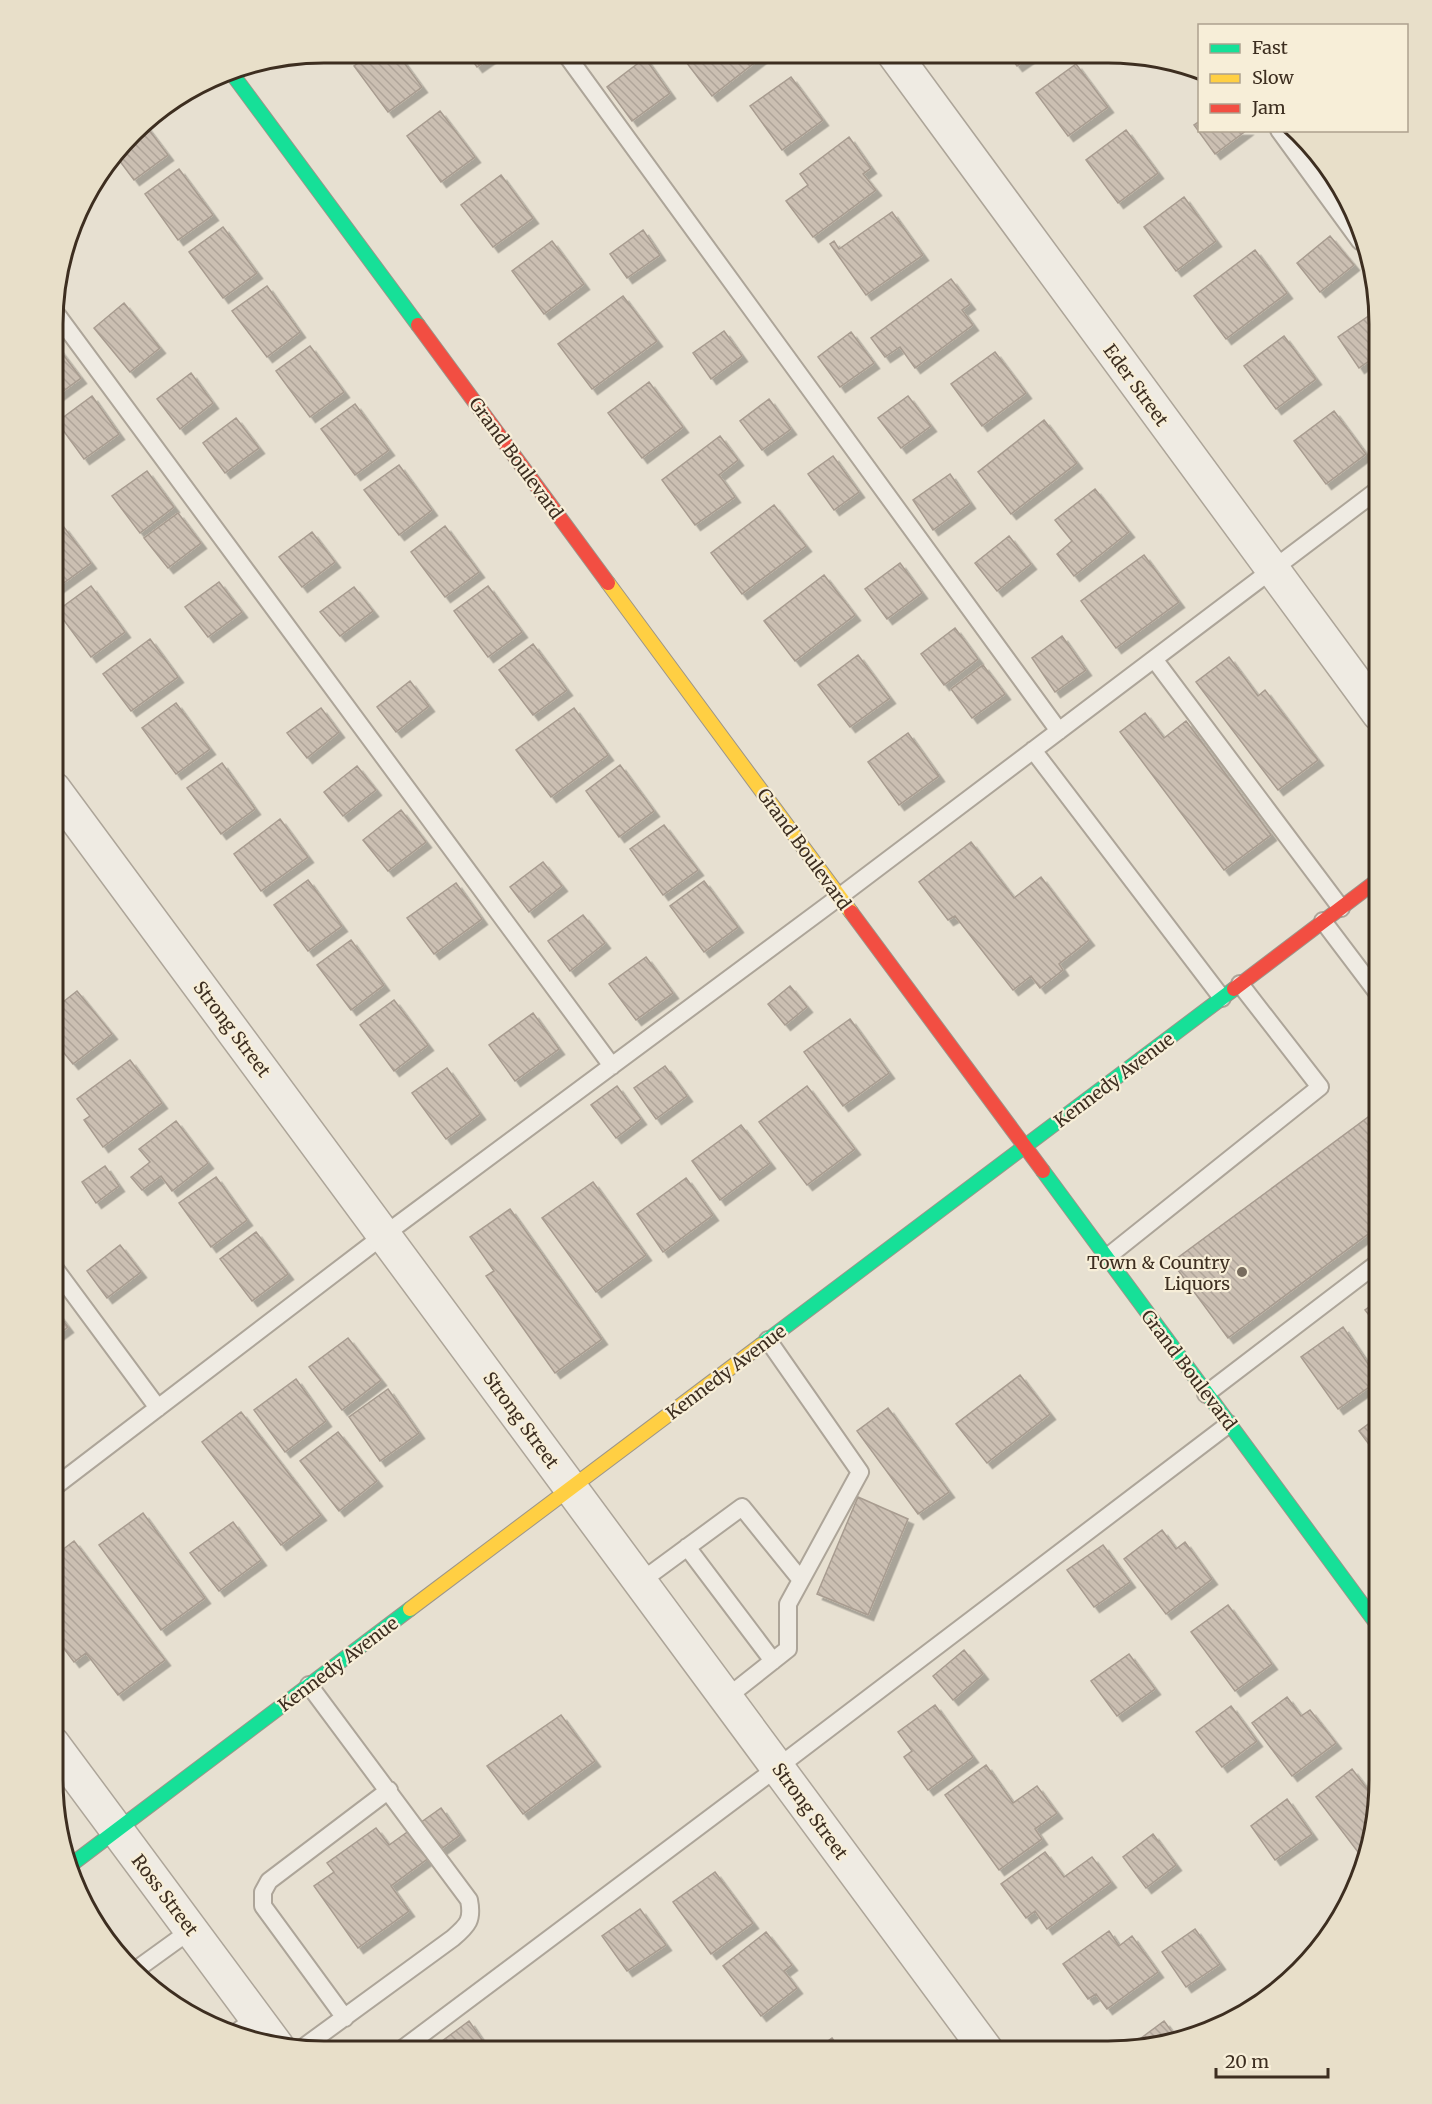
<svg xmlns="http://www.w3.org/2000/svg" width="1432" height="2104" font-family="Merriweather,serif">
<defs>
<pattern id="building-back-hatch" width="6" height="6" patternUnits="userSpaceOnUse" patternTransform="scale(1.5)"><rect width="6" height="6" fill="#cbbfb2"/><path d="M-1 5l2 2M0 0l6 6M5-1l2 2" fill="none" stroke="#afa499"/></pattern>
<filter id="shadow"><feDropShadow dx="5.5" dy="5.5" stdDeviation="0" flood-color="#0004"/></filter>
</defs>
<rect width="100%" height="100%" fill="#e7e0d1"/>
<path fill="url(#building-back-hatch)" stroke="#a89c90" stroke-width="1.5" filter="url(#shadow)" d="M 373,53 L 397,53 L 422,87 L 388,112 L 354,66 Z
M 467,53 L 497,53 L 477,67 Z
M 680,54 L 766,54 L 712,96 Z
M 1008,54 L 1033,55 L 1017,66 Z
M 645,58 L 670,93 L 632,121 L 607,87 Z
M 1076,64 L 1108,107 L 1068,136 L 1036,93 Z
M 791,77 L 823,120 L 782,150 L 750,106 Z
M 440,111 L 475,157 L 441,182 L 407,136 Z
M 1200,121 L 1200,130 L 1247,130 L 1215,154 L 1194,125 Z
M 143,122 L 168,155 L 134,180 L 116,156 Z
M 1126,130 L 1158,173 L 1118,203 L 1086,160 Z
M 849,137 L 871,168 L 863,174 L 876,190 L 813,237 L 786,201 L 808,185 L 800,174 Z
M 179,169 L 213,215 L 178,240 L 145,194 Z
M 501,175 L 533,218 L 493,247 L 461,205 Z
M 1184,197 L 1216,241 L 1176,271 L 1144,227 Z
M 892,212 L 923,255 L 866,295 L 830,244 L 834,241 L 839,249 Z
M 223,227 L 257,273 L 223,298 L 189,252 Z
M 643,230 L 660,255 L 627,278 L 610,254 Z
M 1330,236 L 1354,265 L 1320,292 L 1297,263 Z
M 552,241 L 584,284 L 544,314 L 512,271 Z
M 1255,250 L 1287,293 L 1226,339 L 1194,296 Z
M 951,279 L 970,304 L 962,310 L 973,325 L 915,368 L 900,347 L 885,357 L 871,338 Z
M 267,286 L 300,332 L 267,357 L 232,311 Z
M 623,296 L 657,341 L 592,389 L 558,344 Z
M 124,303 L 160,348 L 130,372 L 94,328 Z
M 1370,315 L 1379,328 L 1379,354 L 1359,368 L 1338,337 Z
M 724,331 L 742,356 L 711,379 L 693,353 Z
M 851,332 L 874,363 L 840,387 L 818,357 Z
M 1284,336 L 1316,379 L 1276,409 L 1244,366 Z
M 55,344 L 81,378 L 55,397 Z
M 310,346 L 344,392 L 310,417 L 276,371 Z
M 995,352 L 1026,393 L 982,426 L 951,384 Z
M 191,373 L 213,403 L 180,429 L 157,399 Z
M 649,382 L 683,427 L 642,458 L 608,413 Z
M 92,396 L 119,434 L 84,459 L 57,422 Z
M 908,396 L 931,426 L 901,448 L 878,418 Z
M 769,399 L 791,429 L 762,450 L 740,421 Z
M 355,404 L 389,450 L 355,475 L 321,429 Z
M 1334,411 L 1366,454 L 1326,484 L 1294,441 Z
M 236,418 L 259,448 L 225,473 L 203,443 Z
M 1044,420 L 1077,463 L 1011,514 L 978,472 Z
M 720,436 L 738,460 L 719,475 L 735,497 L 695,525 L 662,480 Z
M 833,456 L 859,492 L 834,510 L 808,474 Z
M 399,465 L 432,510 L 399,535 L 364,490 Z
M 147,471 L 174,507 L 140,533 L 112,496 Z
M 950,474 L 970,503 L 933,530 L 913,500 Z
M 1095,489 L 1129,532 L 1074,576 L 1057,554 L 1072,541 L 1055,520 Z
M 774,505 L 806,546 L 742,594 L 711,553 Z
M 178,513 L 201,543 L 168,568 L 144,538 Z
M 63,526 L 91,563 L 54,590 L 54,532 Z
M 445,526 L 479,572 L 445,597 L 411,552 Z
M 312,532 L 335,562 L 302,587 L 279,557 Z
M 1009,536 L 1031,564 L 997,591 L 975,563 Z
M 1144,555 L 1179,602 L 1116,648 L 1081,601 Z
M 900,563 L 922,593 L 887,619 L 865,589 Z
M 824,575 L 855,615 L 795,661 L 764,621 Z
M 219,582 L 242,612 L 208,637 L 185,607 Z
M 91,586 L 125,632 L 91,657 L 57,611 Z
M 488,586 L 522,632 L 488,657 L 454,611 Z
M 354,587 L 373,611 L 340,636 L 320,612 Z
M 955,628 L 978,659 L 944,685 L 921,654 Z
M 1062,636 L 1086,670 L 1055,692 L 1032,658 Z
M 150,639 L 178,677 L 131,711 L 103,674 Z
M 533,644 L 567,690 L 533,715 L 499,670 Z
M 858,655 L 890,698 L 850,727 L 818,685 Z
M 1229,657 L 1258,696 L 1265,690 L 1318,760 L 1278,790 L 1196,682 Z
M 983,665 L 1005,694 L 972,718 L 951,689 Z
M 410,681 L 429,706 L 396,732 L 377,707 Z
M 176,703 L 210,749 L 176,774 L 142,728 Z
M 321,708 L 339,732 L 307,758 L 287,733 Z
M 574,708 L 608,755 L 551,797 L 516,750 Z
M 1145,713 L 1164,738 L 1186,721 L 1271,835 L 1224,870 L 1120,732 Z
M 908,733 L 939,776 L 899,805 L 868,762 Z
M 222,763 L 255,809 L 221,834 L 187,788 Z
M 620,765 L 654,811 L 619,837 L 586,791 Z
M 357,766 L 376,790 L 343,816 L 324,792 Z
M 401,810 L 426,842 L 388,871 L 363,840 Z
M 280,819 L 308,857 L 261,891 L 234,854 Z
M 664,825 L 698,870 L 663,895 L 630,849 Z
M 971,842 L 1014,898 L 1041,877 L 1089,940 L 1059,964 L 1063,970 L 1040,988 L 1031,976 L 1013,990 L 955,916 L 948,920 L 919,882 Z
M 543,862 L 562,886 L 529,912 L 510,887 Z
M 308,880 L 342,926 L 308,951 L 274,905 Z
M 704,881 L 738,927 L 704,952 L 670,906 Z
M 456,883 L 482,919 L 434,954 L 407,918 Z
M 583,915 L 605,943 L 570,971 L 548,941 Z
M 351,940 L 384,985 L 351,1010 L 317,965 Z
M 646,957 L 673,993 L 636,1020 L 609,984 Z
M 790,986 L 807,1007 L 785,1025 L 768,1004 Z
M 77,991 L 112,1034 L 73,1064 L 54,1041 L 54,1009 Z
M 394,1000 L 428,1045 L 394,1071 L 360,1025 Z
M 533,1013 L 559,1049 L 515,1081 L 489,1045 Z
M 850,1019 L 889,1073 L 843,1106 L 804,1052 Z
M 130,1060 L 162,1103 L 103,1147 L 84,1120 L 90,1116 L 77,1099 Z
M 665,1066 L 687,1096 L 656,1119 L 634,1088 Z
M 447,1068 L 480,1114 L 446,1139 L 412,1093 Z
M 617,1086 L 641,1119 L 616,1138 L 591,1105 Z
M 807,1086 L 855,1149 L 807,1185 L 759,1122 Z
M 1379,1109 L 1379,1226 L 1228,1338 L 1172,1262 Z
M 176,1121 L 208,1163 L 172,1191 L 161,1176 L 142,1190 L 131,1177 L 150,1162 L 139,1149 Z
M 741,1125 L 770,1163 L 720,1200 L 692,1161 Z
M 105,1166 L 119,1186 L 96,1203 L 82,1182 Z
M 216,1177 L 247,1220 L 211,1247 L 179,1203 Z
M 686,1178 L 713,1215 L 663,1252 L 637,1214 Z
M 593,1182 L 646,1255 L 596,1292 L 542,1218 Z
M 510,1209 L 602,1339 L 555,1373 L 486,1276 L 494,1271 L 470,1237 Z
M 256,1232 L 288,1274 L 252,1301 L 220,1259 Z
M 120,1245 L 141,1272 L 107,1298 L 87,1271 Z
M 1379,1300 L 1379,1328 L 1365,1310 Z
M 53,1307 L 68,1327 L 53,1338 Z
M 1343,1327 L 1379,1380 L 1338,1409 L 1301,1357 Z
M 348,1338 L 381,1380 L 342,1410 L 309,1367 Z
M 1020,1375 L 1050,1414 L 987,1463 L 956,1424 Z
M 296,1379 L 326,1421 L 285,1452 L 254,1410 Z
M 388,1389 L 419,1433 L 380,1461 L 349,1417 Z
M 888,1408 L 949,1492 L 918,1514 L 857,1431 Z
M 241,1412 L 321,1515 L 281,1545 L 202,1442 Z
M 1379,1416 L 1379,1458 L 1359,1431 Z
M 338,1432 L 377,1481 L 339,1511 L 300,1461 Z
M 858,1497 L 908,1519 L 868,1615 L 817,1594 Z
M 143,1513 L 205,1598 L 161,1630 L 99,1545 Z
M 233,1522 L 261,1560 L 219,1591 L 190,1553 Z
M 1162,1530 L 1176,1549 L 1185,1542 L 1212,1579 L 1166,1614 L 1124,1559 Z
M 74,1541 L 165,1660 L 118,1695 L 86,1653 L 74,1662 L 53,1634 L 53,1557 Z
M 1103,1545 L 1130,1582 L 1094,1607 L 1067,1570 Z
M 1228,1605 L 1272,1664 L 1235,1691 L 1191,1632 Z
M 964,1650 L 983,1674 L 953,1700 L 933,1676 Z
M 1129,1654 L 1155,1689 L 1117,1716 L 1091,1681 Z
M 1287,1697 L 1301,1716 L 1310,1710 L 1336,1743 L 1292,1776 L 1252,1723 Z
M 935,1705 L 973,1757 L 928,1790 L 904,1757 L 912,1751 L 898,1732 Z
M 1231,1706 L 1257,1741 L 1222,1767 L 1196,1732 Z
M 561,1715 L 595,1761 L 523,1814 L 487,1766 Z
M 986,1765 L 1013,1803 L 1037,1786 L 1057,1813 L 1035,1829 L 1042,1839 L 999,1870 L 945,1795 Z
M 1352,1769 L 1378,1803 L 1370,1843 L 1358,1852 L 1316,1797 Z
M 1287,1799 L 1312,1834 L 1275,1860 L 1251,1826 Z
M 441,1808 L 460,1835 L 391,1886 L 409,1911 L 358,1948 L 314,1886 L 334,1872 L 327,1863 L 376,1828 L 389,1845 Z
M 1153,1834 L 1176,1865 L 1146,1888 L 1123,1857 Z
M 1045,1852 L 1064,1877 L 1092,1857 L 1111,1882 L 1047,1929 L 1035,1911 L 1026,1918 L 1001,1884 Z
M 715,1872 L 753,1923 L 711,1954 L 673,1902 Z
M 640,1909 L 666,1945 L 627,1971 L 602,1936 Z
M 1195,1929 L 1220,1964 L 1186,1987 L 1162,1952 Z
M 1109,1931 L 1119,1946 L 1132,1936 L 1158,1972 L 1107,2009 L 1096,1994 L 1088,1999 L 1063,1964 Z
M 766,1932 L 792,1965 L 784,1971 L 797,1988 L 761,2016 L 723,1966 Z
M 469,2021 L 489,2050 L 430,2050 Z
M 1164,2021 L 1175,2036 L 1129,2047 Z
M 832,2038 L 841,2051 L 814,2051 Z"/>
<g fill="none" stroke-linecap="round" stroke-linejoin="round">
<g stroke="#ada599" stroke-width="20">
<path id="lane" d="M 565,53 L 1059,731
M 1279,130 L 1360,241
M 55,312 L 612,1066
M 1154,659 L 1341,908
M 1033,750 L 1222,998
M 1323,921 L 1379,995
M 1106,1258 L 1320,1087 L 1240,984
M 53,1266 L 158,1408
M 1206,1394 L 1379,1262
M 53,1488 L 384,1235 L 839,897 L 1379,489
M 687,1547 L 773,1661
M 640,1582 L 742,1507 L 801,1580
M 726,1698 L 788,1649 L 788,1604 L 860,1472 L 768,1340
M 137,1969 L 191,1930
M 345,2018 L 263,1906 L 263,1892 L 269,1881 L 389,1790
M 234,2034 L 256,2018
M 301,2049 L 453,1938 C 468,1925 473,1920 469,1900 L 309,1685
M 401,2050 L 778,1767 L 1229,1424"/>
</g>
<g stroke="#ada599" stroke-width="36">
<path id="street" d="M 894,54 L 1379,714
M 54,789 L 987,2051
M 53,1744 L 277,2046"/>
</g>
<g stroke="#9c958a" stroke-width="16">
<path id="fast" d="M 230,71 L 418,325
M 1043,1171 L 1379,1627
M 761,1345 L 1234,989
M 72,1864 L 410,1609"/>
</g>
<g stroke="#9c958a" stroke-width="16">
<path id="slow" d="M 608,583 L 851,912
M 410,1609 L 761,1345"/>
</g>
<g stroke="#9c958a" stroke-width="16">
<path id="jam" d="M 418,325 L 608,583
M 851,912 L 1043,1171
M 1234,989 L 1379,879"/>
</g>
<use href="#lane" stroke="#efebe3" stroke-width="16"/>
<use href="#street" stroke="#efebe3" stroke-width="33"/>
<use href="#fast" stroke="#16e098" stroke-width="14"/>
<use href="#slow" stroke="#ffcf43" stroke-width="14"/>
<use href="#jam" stroke="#f24e42" stroke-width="14"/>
</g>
<circle fill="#786c5e" stroke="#f7eed8" stroke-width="2" cx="1242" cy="1272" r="6"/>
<g text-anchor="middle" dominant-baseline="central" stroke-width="4.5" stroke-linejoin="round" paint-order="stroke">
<g font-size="18" fill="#3d2e20" stroke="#f7eed8">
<text transform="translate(1136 385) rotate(54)">Eder Street</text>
<text transform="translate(516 458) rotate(54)">Grand Boulevard</text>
<text transform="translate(804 849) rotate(54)">Grand Boulevard</text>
<text transform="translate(232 1029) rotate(53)">Strong Street</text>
<text transform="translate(1114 1080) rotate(-37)">Kennedy Avenue</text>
<text transform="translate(1189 1370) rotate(53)">Grand Boulevard</text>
<text transform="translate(726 1372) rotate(-37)">Kennedy Avenue</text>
<text transform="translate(521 1420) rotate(54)">Strong Street</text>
<text transform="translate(338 1664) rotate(-37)">Kennedy Avenue</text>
<text transform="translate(810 1811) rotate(54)">Strong Street</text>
<text transform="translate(165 1895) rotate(53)">Ross Street</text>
</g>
<g font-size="18" fill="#3d2e20" stroke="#f7eed8" text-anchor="end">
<text x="1230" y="1262">Town &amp; Country<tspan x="1230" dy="21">Liquors</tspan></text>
</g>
</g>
<path d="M0 0H1432V2104H0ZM324 63H1108A261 261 0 0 1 1369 324V1780A261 261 0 0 1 1108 2041H324A261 261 0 0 1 63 1780V324A261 261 0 0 1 324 63Z" fill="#e8dfc9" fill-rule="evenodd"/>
<path fill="none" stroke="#3d2e20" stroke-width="3" d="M324 63H1108A261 261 0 0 1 1369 324V1780A261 261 0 0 1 1108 2041H324A261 261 0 0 1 63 1780V324A261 261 0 0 1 324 63Z"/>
<rect x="1198" y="24" width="210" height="108" fill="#f7eed8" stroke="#ada18e" stroke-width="1.5"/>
<rect x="1210" y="44" width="30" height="9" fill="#16e098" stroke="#ada18e" stroke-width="1.5"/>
<text x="1252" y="54" font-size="18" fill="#3d2e20">Fast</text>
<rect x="1210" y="74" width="30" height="9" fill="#ffcf43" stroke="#ada18e" stroke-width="1.5"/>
<text x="1252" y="84" font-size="18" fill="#3d2e20">Slow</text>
<rect x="1210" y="104" width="30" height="9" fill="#f24e42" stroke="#ada18e" stroke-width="1.5"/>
<text x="1252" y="114" font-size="18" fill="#3d2e20">Jam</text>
<path d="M1216 2068v9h112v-9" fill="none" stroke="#3d2e20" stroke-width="3"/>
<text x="1225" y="2068" font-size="18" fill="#3d2e20" stroke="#f7eed8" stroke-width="4.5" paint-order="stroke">20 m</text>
</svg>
